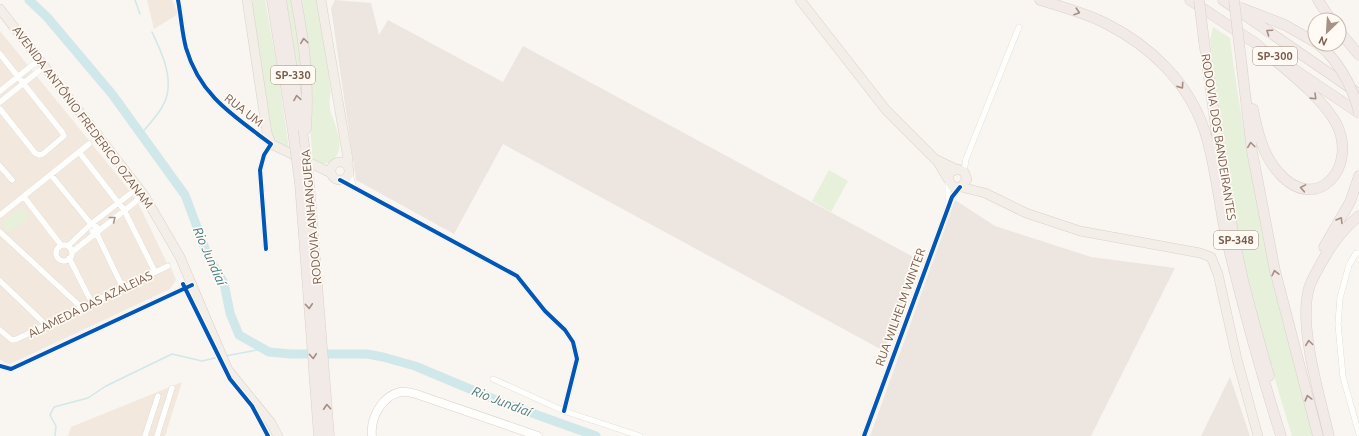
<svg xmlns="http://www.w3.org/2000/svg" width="1359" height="436" font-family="Ubuntu,sans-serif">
<rect width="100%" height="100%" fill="#f9f5f0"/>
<path fill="#f2e8de" d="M 147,0 L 172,0 L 178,14 L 154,29 Z
M 0,31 L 130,191 L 140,207 L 167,263 L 169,262 L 176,280 L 170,289 L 10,364 L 5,363 L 0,359 Z
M 182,382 L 165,436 L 68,436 L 71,427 Z"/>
<path fill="#ede5e0" d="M 335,0 L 371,3 L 379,35 L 388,20 L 503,82 L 523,46 L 919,260 L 884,351 L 503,144 L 454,234 L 356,180 L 331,8 Z
M 955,200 L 995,226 L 1091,257 L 1175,268 L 1091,436 L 870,436 Z
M 1230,377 L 1250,436 L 1201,436 Z"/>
<path fill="#e7f0db" d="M 253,0 L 265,0 L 277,66 L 289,149 L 275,141 L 271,134 L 251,7 Z
M 286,0 L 294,0 L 301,45 L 303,100 Z
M 302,0 L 318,0 L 331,91 C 329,98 329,106 331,113 C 335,126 348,151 331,161 C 325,165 320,165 313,163 L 310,125 L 310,65 Z
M 1213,27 L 1230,38 C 1246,173 1283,304 1315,436 L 1292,436 C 1271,367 1251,298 1237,228 C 1225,165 1218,102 1210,39 Z
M 829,170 L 848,181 L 831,212 L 812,201 Z
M 21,207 L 29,217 L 9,233 L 1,223 Z"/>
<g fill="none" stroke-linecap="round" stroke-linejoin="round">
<path stroke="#d0e8ea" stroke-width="1.5" d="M 135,0 L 140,14
M 141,134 C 150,123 164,109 167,95 C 172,74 161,51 152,32
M 225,356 L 257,350 L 269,352
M 55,436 L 56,426 L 50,415 L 54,407 L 88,398 L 106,386 L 172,354 L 202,361 L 215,358"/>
<path stroke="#d0e8ea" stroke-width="9" d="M 29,0 L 47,17 L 112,94 L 185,195 L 208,256 L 224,283 L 230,313 L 239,335 L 269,352 L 291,354 L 367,354 L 383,357 L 415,366 L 501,402 L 596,436"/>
<g stroke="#d7d1cb" stroke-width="6">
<path id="street" d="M 178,0 C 181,16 182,33 186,48 C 200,96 234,116 271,144 L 264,155 L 260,170 L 266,249
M 0,54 L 62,132 L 64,136 L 43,154 L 39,155 L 35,153 L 0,109
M 0,91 L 40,59
M 0,102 L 45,66
M 79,152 L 124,210 L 155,272
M 0,166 L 12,180
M 349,172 L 354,188
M 964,172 L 966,159 L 1019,27
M 51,175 L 91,224 L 97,227 L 96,232
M 340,180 L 517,276 L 545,311 L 565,330 L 573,342 L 577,359 L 564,411
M 24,197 L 61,245
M 948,206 L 948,182
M 0,215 L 89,144
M 92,231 L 96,232 L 123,288
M 0,232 L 82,308
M56 253a8 8 0 1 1 16 0a8 8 0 1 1-16 0Z
M 68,246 L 91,224 L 139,187
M 72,252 L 144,195
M 1359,253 L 1356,253 L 1349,265 L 1340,298 L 1338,324 L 1343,377 L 1359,434
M 69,258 L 92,303
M 0,281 L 46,325
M 0,330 L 12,340 L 17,339 L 168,266
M 0,366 L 11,369 L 192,285
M 493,379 L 564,411 L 640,436
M 145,436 L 158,396
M 157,436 L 172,388
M 864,436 L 948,208 L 952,197 L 960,187"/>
</g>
<g stroke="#d9d2cb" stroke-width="9">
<path id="secondary" d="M 372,436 C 370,418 382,396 400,392 C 405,391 412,393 416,394 L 538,436"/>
</g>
<g stroke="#dad1cc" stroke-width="10">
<path id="primary" d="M 247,0 L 267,133 L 271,144 L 331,173
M 321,0 L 348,159 L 347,165
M 800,0 L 886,110 L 935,159 L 956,169
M 0,9 L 144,195 L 180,257 L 228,370 L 271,423 L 278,436
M 937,161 L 953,187 L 961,187 L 967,179 L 964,172 L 958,169 L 950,172 L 948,178
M331 171a9 9 0 1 1 18 0a9 9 0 1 1-18 0Z
M 961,187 L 985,193 L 1026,213 L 1080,231 L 1200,253 L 1211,257 L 1218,274 L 1237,359 L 1258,436"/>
</g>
<g stroke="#dad1cc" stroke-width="11">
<path id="highway" d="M 272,0 L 293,131
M 281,0 L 305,150
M 296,0 C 305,47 309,81 306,129
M 1040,0 C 1062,7 1085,13 1105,23 C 1151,46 1189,83 1205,132 C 1216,167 1219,205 1227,241 C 1243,308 1260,370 1281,436
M 1190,0 L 1258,45
M 1223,0 L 1359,94
M 1318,0 L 1331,20
M 1241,8 L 1285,25 L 1315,42
M 1339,31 L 1359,55
M 1204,41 C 1215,121 1225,201 1243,280 C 1251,312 1260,344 1269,376
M 1318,44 L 1328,53
M 1286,64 L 1359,113
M 1242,68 L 1252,151 L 1275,271 L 1318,436
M 1253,109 C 1257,130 1263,156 1279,173 C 1316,215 1359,168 1336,123 C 1318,92 1280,66 1254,42
M 300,183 L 319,436
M 309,183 L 329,436
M 1324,247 L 1350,202 L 1359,176
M 1329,436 C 1320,397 1298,326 1309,288 C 1313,276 1321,264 1327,253 C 1336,239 1346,226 1359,216"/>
</g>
<use href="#street" stroke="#fefefd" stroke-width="5.5"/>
<use href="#secondary" stroke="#fefefd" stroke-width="8"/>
<use href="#primary" stroke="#f3eee8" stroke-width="9"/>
<use href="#highway" stroke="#f2eae7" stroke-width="10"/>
<g stroke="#dad1cc" stroke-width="11" stroke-linecap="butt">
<path id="highway-bridge" d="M 1199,0 L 1204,41
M 1234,0 L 1242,68
M 1328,53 C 1343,70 1354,91 1359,113
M 293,131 L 300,183
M 305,150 L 309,183"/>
</g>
<use href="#highway-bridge" stroke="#f2eae7" stroke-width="10"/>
<g stroke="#fffaf3" stroke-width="6">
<path id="cycleway" d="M 178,0 C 181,16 182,33 186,48 C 200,96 234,116 271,144 L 264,155 L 260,170 L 266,249
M 340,180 L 517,276 L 545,311 L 565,330 L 573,342 L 577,359 L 564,411
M 183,284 L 230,379 L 252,406 L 268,436
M 0,366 L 11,369 L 192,285
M 864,436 L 948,208 L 952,197 L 960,187"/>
</g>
<use href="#cycleway" stroke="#0057b8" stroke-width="4"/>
</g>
<defs><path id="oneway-chevron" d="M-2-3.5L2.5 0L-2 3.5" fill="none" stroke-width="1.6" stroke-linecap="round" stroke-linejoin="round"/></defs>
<g stroke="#a48e83">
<use href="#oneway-chevron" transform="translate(1077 12) rotate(18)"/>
<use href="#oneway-chevron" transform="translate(1269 32) rotate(-145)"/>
<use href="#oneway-chevron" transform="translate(304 41) rotate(-97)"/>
<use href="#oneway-chevron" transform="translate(1181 86) rotate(55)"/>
<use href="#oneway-chevron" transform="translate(1314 97) rotate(44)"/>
<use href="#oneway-chevron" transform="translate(297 98) rotate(-99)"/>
<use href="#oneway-chevron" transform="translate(1251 145) rotate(-97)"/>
<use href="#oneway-chevron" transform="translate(1303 188) rotate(-170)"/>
<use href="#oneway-chevron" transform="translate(1340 220) rotate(-59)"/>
<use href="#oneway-chevron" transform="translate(1275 273) rotate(-103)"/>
<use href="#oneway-chevron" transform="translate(309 306) rotate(86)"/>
<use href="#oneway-chevron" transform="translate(1309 343) rotate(-98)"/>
<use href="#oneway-chevron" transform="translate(313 356) rotate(85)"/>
<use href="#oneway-chevron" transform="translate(1308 398) rotate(-105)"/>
<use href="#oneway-chevron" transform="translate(327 407) rotate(-94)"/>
</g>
<use stroke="#a8958b" href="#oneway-chevron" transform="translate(113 219) rotate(-38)"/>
<g text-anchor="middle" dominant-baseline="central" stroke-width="3.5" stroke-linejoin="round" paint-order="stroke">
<g fill="#fffaf3" stroke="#a28b7f" stroke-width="1">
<rect x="1253" y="47" width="44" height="18" rx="3"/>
<rect x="271" y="66" width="44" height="18" rx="3"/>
<rect x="1214" y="231" width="44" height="18" rx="3"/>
</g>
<g font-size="11" font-weight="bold" fill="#7a5c4d">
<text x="1275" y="56">SP-300</text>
<text x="293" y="75">SP-330</text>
<text x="1236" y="240">SP-348</text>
</g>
<g font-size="12" fill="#7a5c4d" stroke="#fffaf3">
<text transform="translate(244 110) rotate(38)">RUA UM</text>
<text transform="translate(83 117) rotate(53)">AVENIDA ANTÔNIO FREDERICO OZANAM</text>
<text transform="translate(1219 137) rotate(81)">RODOVIA DOS BANDEIRANTES</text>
<text transform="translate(311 217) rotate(-95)">RODOVIA ANHANGUERA</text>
<text transform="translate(90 304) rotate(-26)">ALAMEDA DAS AZALEIAS</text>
<text transform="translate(900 307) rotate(-70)">RUA WILHELM WINTER</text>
</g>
<g font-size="13" font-style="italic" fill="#437c86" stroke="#fffaf3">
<text transform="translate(210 256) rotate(66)">Rio Jundiaí</text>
<text transform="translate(502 401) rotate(21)">Rio Jundiaí</text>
</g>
</g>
<g transform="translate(1327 32) rotate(205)"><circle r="19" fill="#fffaf3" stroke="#cabbb1"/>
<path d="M0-3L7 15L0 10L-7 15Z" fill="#a69286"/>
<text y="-6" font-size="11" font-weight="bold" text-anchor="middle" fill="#7a5c4d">N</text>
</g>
</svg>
